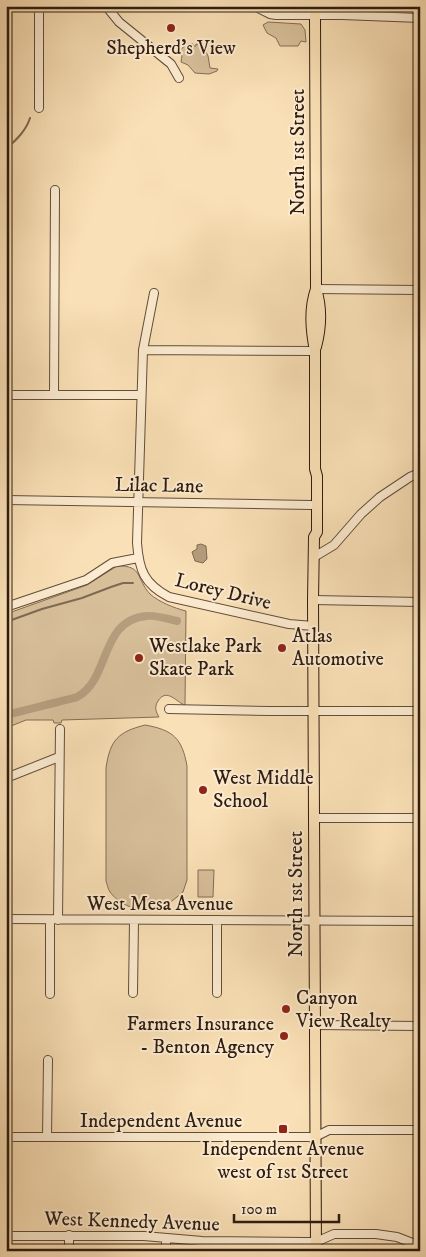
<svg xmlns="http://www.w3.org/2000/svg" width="426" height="1257" font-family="'IM FELL DW Pica',serif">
<rect width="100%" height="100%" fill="#fae0b6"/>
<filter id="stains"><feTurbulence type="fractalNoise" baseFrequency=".004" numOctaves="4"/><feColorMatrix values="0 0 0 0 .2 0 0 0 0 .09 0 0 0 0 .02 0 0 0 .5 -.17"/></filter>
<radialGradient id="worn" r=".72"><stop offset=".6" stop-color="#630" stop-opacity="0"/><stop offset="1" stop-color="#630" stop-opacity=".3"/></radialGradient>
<path fill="#d7bf9a" stroke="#826e56" d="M 268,22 L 301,24 L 305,30 L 306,42 L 301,41 L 298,46 L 280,46 L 276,38 L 267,33 L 263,25 Z
M 187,44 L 193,44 L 193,46 L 196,46 L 196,44 L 203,46 L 208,56 L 210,68 L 218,69 L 217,71 L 209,74 L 195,73 L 188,65 L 181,62 L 182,56 L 179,51 Z
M 117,566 C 143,565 136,579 150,594 C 159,602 174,608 186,611 L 185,705 C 177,703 167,687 158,701 C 154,707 156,712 159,717 L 62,720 L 61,723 L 54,723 L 53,720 L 26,720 L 6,728 L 6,614 L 87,585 Z
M 145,725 C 173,730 182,738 187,766 L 187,880 L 183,892 C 177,897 169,904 161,908 C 144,914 121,907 110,892 C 108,889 107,884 106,881 L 106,768 C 110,740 118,732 145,725 Z
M 198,870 L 214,870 L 213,897 L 198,897 Z"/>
<path fill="#b59d7e" stroke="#7f6952" d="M 201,544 L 206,546 L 207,559 L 203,563 L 195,561 L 192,552 L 197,549 L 197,545 Z"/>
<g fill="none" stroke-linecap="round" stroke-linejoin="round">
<path stroke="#7f6952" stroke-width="2" d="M 6,149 C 16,140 26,131 30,118
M 6,622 L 42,609 L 82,598 L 111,587 L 123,583 L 133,583"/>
<path stroke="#b59d7e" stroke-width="8" d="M 6,715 C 24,711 41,706 58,702 C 64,700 72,699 77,697 C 111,679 99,620 147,616 C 156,615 168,619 177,621"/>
<g stroke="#614d3a" stroke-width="10">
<path id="minor" d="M 39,6 L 39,108
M 106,6 L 119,22 L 171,64 L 179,78
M 254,6 L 270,14 L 276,15 L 342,15 L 420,18
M 316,289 L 420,290
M 154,293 L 143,350 L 137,543 C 139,570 144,584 169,597 L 289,624 L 313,626
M 143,350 L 315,351
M 54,394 L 55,190
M 6,395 L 141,395
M 6,500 L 311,505
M 314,557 L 334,545 L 361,514 L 380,497 L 410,477 L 420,473
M 313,600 L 420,602
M 6,607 L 86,580 L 112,563 L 138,558
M 169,709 L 270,711 L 420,711
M 6,778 L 59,757
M 313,818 L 420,818
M 6,919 L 420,921
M 58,920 L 60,729
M 217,920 L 217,993
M 133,993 L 134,920
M 50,994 L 50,920
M 315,1025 L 420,1026
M 6,1137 L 315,1137 L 329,1130 L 420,1130
M 47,1137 L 48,1060
M 6,1236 L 144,1236 L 202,1241 L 305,1242 L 316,1242 L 334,1234 L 376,1234 L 397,1237 L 420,1246
M 166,1238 L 166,1251
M 69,1251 L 69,1235"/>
</g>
<g stroke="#2e1c11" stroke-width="12">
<path id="major" d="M 316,347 C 321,328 322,308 316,289 L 315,15 L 317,6
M 316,1251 L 313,600 L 314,537 L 317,532 L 317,476 L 315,469 L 315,351 C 311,330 309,309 316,289"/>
</g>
<use href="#minor" stroke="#fcebd0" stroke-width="8"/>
<use href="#major" stroke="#fae0b6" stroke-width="10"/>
</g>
<g fill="#8f2418" stroke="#fcebd0" stroke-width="2">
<circle cx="171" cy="28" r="5"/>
<circle cx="282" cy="648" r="5"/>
<circle cx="139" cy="658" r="5"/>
<circle cx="203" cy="790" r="5"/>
<circle cx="286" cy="1009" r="5"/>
<circle cx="284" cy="1036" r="5"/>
<rect x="278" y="1124" width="10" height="10" rx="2.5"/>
</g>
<g text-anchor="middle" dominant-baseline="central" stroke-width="4" stroke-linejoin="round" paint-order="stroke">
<g font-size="20" fill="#2e1c11" stroke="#fcebd0" text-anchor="start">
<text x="171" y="48" text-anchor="middle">Shepherd's View</text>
<text x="292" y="636">Atlas<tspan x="292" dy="23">Automotive</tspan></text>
<text x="149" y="646">Westlake Park<tspan x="149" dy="23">Skate Park</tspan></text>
<text x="213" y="778">West Middle<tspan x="213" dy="23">School</tspan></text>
<text x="296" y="998">Canyon<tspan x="296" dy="23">View Realty</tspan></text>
<text x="274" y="1024" text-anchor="end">Farmers Insurance<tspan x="274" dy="23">- Benton Agency</tspan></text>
<text x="283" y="1149" text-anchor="middle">Independent Avenue<tspan x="283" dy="23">west of 1st Street</tspan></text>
</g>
<g font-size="20" fill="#2e1c11" stroke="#fcebd0">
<text transform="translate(298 152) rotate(-90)">North 1st Street</text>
<text transform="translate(159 486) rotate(1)">Lilac Lane</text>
<text transform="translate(223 592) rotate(14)">Lorey Drive</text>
<text transform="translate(296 894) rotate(-90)">North 1st Street</text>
<text x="160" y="904">West Mesa Avenue</text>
<text x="161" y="1121">Independent Avenue</text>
<text transform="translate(132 1222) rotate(2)">West Kennedy Avenue</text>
</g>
</g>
<rect width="426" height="1257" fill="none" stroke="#fae0b6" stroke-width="25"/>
<rect x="8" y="8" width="411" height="1242" fill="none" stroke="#2e1c11" stroke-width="2.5"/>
<rect x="12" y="12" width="401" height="1232" fill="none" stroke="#2e1c11"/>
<path d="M234 1214v8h105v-8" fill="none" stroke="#2e1c11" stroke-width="2.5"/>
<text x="241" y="1214" font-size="15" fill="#2e1c11" stroke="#fcebd0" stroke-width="4" paint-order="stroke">100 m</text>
<rect width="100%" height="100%" filter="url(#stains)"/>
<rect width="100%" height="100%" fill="url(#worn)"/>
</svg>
